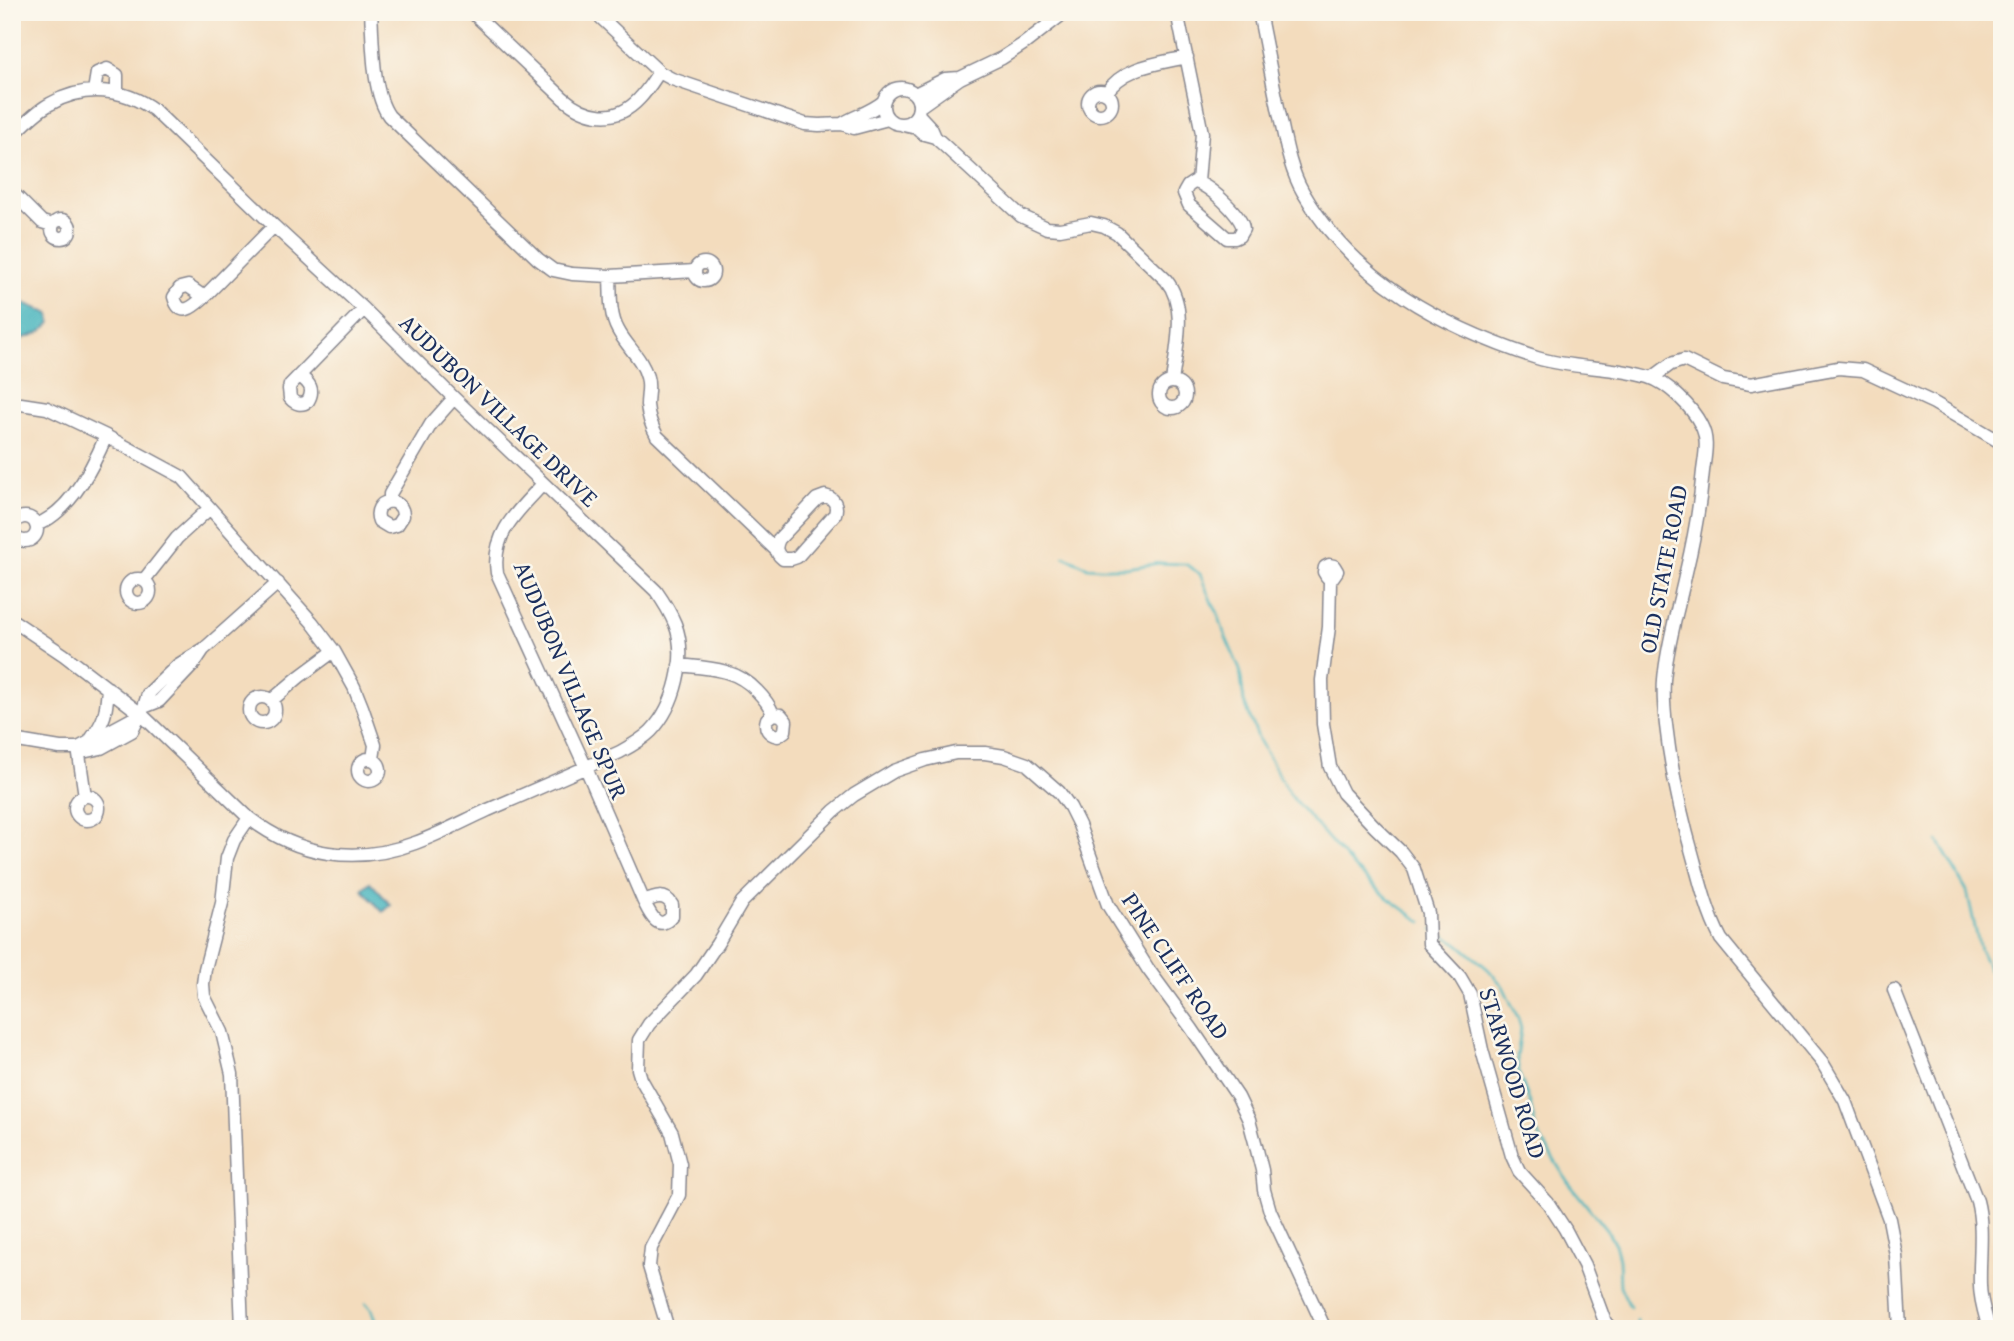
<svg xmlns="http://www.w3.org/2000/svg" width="2014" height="1341" font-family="'Gentium Book Plus',serif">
<rect width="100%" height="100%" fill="#fbf7ec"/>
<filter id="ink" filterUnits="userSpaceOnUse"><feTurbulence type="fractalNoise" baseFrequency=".0143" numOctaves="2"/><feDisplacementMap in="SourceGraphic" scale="14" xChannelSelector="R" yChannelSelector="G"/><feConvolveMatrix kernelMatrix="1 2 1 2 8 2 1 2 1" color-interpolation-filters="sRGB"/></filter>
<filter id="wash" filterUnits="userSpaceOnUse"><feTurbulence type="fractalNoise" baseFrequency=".00686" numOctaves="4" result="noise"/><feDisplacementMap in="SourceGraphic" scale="28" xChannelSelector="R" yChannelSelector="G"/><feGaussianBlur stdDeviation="1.57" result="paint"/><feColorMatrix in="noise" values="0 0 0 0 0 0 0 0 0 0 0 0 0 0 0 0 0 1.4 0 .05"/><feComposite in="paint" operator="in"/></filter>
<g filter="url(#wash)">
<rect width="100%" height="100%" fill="#f3dcbd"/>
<path fill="#45b4bd" stroke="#30728e" stroke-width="2" d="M 12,298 L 50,314 L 51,322 C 42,335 27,337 12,341 Z
M 370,882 L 391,905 L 383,912 L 362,889 Z"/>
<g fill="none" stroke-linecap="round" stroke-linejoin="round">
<path stroke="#45b4bd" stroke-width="2.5" d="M 1064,556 L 1088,567 L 1101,568 L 1126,568 L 1160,563 L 1186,564 L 1200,574 L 1212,603 L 1218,613 L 1224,633 L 1240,670 L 1244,702 L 1259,740 L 1290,795 L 1355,869 L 1388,898 L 1422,922
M 1938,841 L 1967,891 L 1980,950 L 2002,997
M 1433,929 L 1457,943 L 1488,969 L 1503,986 L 1518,1018 L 1521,1029 L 1517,1058 L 1519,1074 L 1530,1103 L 1536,1131 L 1568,1182 L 1607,1231 L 1615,1244 L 1619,1259 L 1620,1286 L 1630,1307
M 366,1303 L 371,1309 L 378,1329
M 1637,1320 L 1637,1329"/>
</g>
</g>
<g filter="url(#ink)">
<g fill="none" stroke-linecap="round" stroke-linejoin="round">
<g stroke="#87868e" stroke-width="15">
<path id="minor" d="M 371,12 C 373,42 372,93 389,116 L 538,259 L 553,270 L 572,274 L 610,276 L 695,271
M 472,12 L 563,98 C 586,118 616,124 639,99 C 647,91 653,81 659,72
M 595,12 L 659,72 L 672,79 L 805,124 L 819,125 L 842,124 L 854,128 L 888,119
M 1177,12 L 1202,133 L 1198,182
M 1259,12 C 1266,46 1272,79 1279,112 C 1285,139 1289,168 1303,192 C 1354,281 1443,327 1537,358 C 1573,369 1613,366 1649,377 C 1668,383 1692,407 1701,425 C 1709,440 1705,455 1703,471 C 1700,505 1694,539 1686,572 C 1679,605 1669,638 1665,671 C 1662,689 1664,708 1666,725 C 1671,771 1681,815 1694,860 C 1701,887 1708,914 1721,939 L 1822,1062 L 1845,1101 L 1889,1219 L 1896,1255 L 1900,1329
M883 106a18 18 0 1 1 36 0a18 18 0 1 1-36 0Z
M 94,91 L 97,73 L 107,69 L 117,75 L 117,92
M1088 103a12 12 0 1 1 24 0a12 12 0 1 1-24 0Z
M 1106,93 C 1124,66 1157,64 1187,57
M 915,94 L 945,79 L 960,78
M 919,107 L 960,78 L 1002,58 L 1025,43 L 1065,12
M 918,114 L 931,128 L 935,137 L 1021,216 L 1047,228 L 1060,229 L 1091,223 L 1104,226 L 1117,233 L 1166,280 C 1188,307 1176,349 1172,382
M 842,124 C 857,115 869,113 883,102
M 903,125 L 917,128 L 924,134 L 935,137
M 12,136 C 24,125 36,111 50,104 C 84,84 124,88 154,110 L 274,226 L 364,309 L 454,398 L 656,591 C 663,601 670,612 675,624 C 688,657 675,706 651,731 C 642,740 631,746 620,752 C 576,772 532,791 488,810 C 464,821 440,834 415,843 C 356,865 298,856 249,818 L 141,714 L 64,655 L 12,620
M 1194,182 C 1207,183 1242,215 1243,229 L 1239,236 L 1235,238 L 1227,238 L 1189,205 L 1184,193 L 1188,186 Z
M 12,192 L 42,222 L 52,225
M52 229a9 9 0 1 1 18 0a9 9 0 1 1-18 0Z
M695 272a9 9 0 1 1 18 0a9 9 0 1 1-18 0Z
M 610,276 C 611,293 609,314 618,330 C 627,347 642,358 647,377 C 650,386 647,395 647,405 C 648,416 652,427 657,436 L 776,550
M 204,297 L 188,286 L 180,288 L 174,297 C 180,319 193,307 204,297 L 274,226
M 300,376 C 309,383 315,389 308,401 C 302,406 295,404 290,398 L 289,389 L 290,385 L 364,309
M 1652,378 L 1671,364 L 1684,360 L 1723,379 L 1751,384 L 1838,368 L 1863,370 L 1934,403 L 2002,443
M1159 395a13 13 0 1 1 26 0a13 13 0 1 1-26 0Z
M 12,406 L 21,404 L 47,408 L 106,436 L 182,477 L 312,622 L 334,651 L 354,687 L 362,707 L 375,745 L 373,759
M 543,484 C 519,510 491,533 497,573 L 586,768 L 644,902 C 650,914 658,933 672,916 L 672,905 C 665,893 655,897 644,902
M 825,496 C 834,498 838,505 835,514 L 797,557 L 791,559 L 783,559 C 775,553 775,547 779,539 L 817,499 Z
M 390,501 C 399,503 403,507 403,516 L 397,525 L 389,527 L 379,521 C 375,511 380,503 390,501 L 390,494 L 431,424 L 454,398
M13 529a12 12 0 1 1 24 0a12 12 0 1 1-24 0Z
M 36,525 C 70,512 93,467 106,436
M 1332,578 L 1327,577 L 1324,572 L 1325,567 L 1329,565 L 1334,566 L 1337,571 L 1330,581 L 1329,627 L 1322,680 L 1323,724 L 1330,767 L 1343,793 L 1375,827 L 1401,852 L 1414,869 L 1428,913 L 1429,944 L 1460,977 L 1470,994 L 1482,1050 L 1512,1156 L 1519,1171 L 1548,1203 L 1565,1229 L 1584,1265 L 1605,1322 L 1611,1329
M126 591a12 12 0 1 1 24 0a12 12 0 1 1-24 0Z
M 144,580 L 177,538 L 210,508
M 679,665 C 708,668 736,668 757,691 C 764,698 769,704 773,714 L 767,719 C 764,728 768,734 778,736 L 785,731 L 786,721 L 781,715 L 773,714
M249 710a13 13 0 1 1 26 0a13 13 0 1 1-26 0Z
M 272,700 L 299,677 L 334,651
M 144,707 L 159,701 L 193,665 L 203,650
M 91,739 C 106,719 106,712 108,688
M 12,740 L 60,748 L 78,748 L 141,714
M358 770a11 11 0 1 1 22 0a11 11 0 1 1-22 0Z
M 85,796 L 78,748 L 87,751 L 101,748 L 132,731 L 144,707 L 148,694 L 178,665 L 204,649 L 278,583
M75 808a12 12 0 1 1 24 0a12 12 0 1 1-24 0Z
M 1894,990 L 1977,1201 C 1984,1228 1979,1257 1980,1285 C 1980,1300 1985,1314 1989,1329
M 242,1329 L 232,1074 L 222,1032 L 204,996 L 203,984 L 205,969 L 222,903 L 227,858 L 234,840 L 249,818
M 668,1329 L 649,1266 L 651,1248 L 679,1195 L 680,1164 L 672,1133 L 641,1079 L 638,1069 L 639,1040 L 649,1024 L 696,975 L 717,944 L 742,902 L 834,811 L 854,795 L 894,771 L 925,760 L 956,753 L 985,753 L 1004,756 L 1027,764 L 1059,792 L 1070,807 L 1079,825 L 1108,905 L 1148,969 L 1192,1029 L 1238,1097 L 1249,1120 L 1256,1146 L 1262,1170 L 1264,1190 L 1270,1211 L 1325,1329"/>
</g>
<use href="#minor" stroke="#fff" stroke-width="12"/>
</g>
</g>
<g text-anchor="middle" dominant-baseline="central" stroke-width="5" stroke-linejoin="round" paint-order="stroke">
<g font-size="24" fill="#1b2f5e" stroke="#fbf7ec">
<text transform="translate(499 410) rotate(44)">AUDUBON VILLAGE DRIVE</text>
<text transform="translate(1663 569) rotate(-79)">OLD STATE ROAD</text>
<text transform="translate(571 680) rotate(67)">AUDUBON VILLAGE SPUR</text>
<text transform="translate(1176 966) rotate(56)">PINE CLIFF ROAD</text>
<text transform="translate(1513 1073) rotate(73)">STARWOOD ROAD</text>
</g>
</g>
<rect width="2014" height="1341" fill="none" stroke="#fbf7ec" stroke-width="42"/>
</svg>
